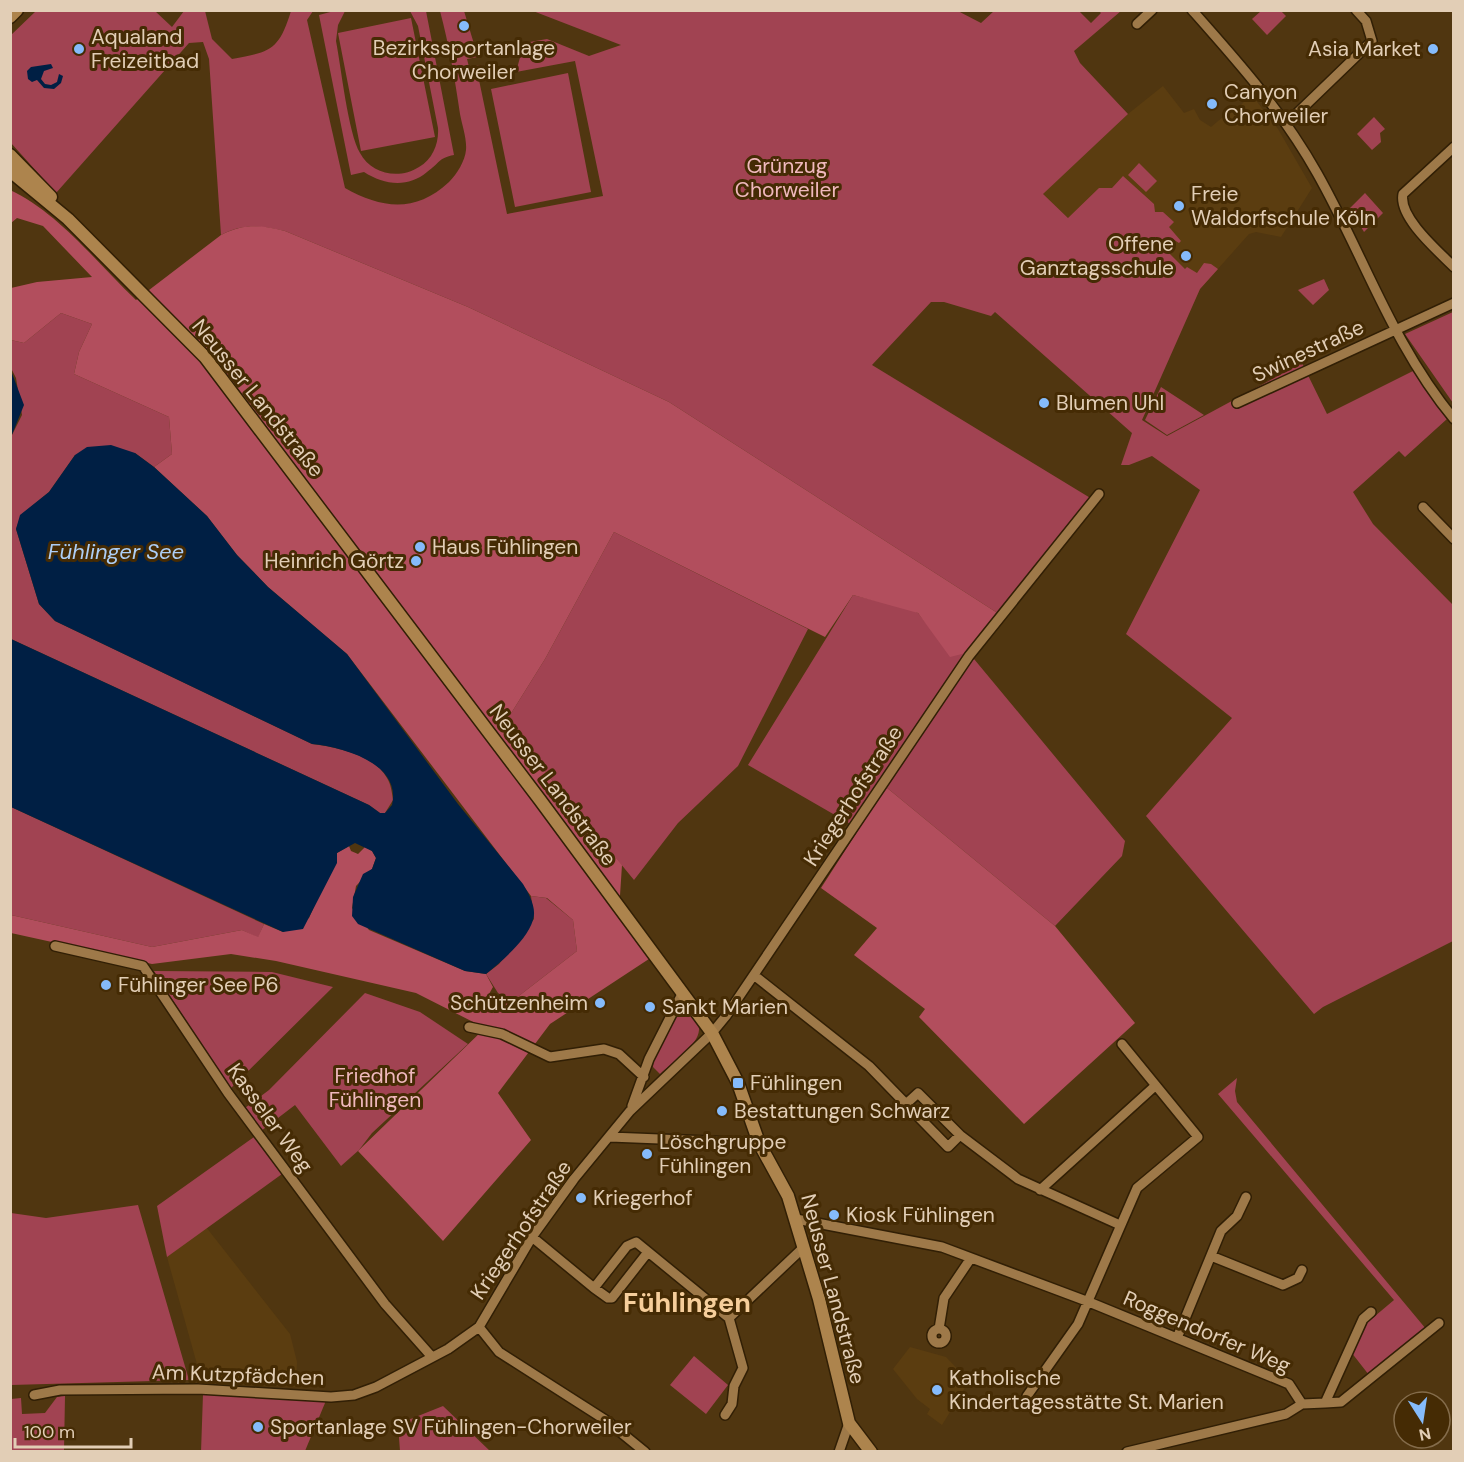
<svg xmlns="http://www.w3.org/2000/svg" width="1464" height="1462" font-family="'DM Sans',sans-serif">
<rect width="100%" height="100%" fill="#503610"/>
<path fill="#5b3d10" d="M 1163,86 L 1184,113 L 1194,109 L 1200,120 L 1211,127 L 1230,111 L 1234,113 L 1251,94 L 1278,129 L 1312,188 L 1281,237 L 1256,232 L 1249,234 L 1200,289 L 1184,324 L 1042,194 L 1128,114 Z
M 206,1227 L 290,1334 L 297,1362 L 296,1387 L 202,1382 L 167,1257 Z
M 910,1347 L 946,1357 L 969,1381 L 942,1425 L 927,1414 L 930,1409 L 917,1399 L 893,1369 Z"/>
<path fill="#a14352" d="M 956,10 L 981,23 L 994,11 L 1079,11 L 1091,23 L 1101,13 L 1099,11 L 1121,11 L 1074,51 L 1080,63 L 1128,114 L 1043,194 L 1068,218 L 1099,188 L 1112,188 L 1123,176 L 1154,204 L 1155,212 L 1163,212 L 1174,222 L 1169,227 L 1181,241 L 1179,243 L 1171,238 L 1162,246 L 1185,269 L 1187,267 L 1197,273 L 1204,263 L 1211,264 L 1218,269 L 1200,289 L 1142,420 L 1167,436 L 1302,363 L 1327,414 L 1413,371 L 1447,419 L 1405,457 L 1399,451 L 1353,492 L 1373,524 L 1453,605 L 1453,941 L 1323,1007 L 1314,1014 L 1146,816 L 1232,718 L 1126,634 L 1200,490 L 1152,456 L 1129,465 L 1121,465 L 1132,433 L 995,312 L 991,316 L 944,302 L 931,302 L 872,365 L 1092,499 L 999,614 L 669,402 L 468,307 L 285,231 C 261,226 244,223 221,235 L 209,59 L 203,42 L 189,43 L 56,193 L 11,143 L 10,36 L 36,11 L 155,11 L 172,27 L 184,11 L 205,11 L 212,39 L 232,59 C 271,52 279,50 291,11 L 313,11 L 307,20 L 345,188 C 382,209 416,213 449,182 C 457,174 465,161 466,150 C 467,139 462,125 460,114 C 455,79 449,45 440,11 L 464,11 L 478,57 L 467,59 L 469,67 L 482,65 L 488,78 L 479,80 L 507,214 L 603,196 L 575,61 L 516,72 L 524,43 L 547,39 L 589,56 L 621,45 L 533,11 Z
M 334,11 L 345,11 L 338,25 L 336,41 C 341,66 348,133 360,153 C 371,174 399,180 419,167 C 433,159 439,143 438,128 L 418,26 L 410,11 L 426,11 L 454,155 C 438,158 440,163 427,172 C 408,188 384,185 364,172 L 351,175 L 319,15 Z
M 1261,11 L 1281,11 L 1286,16 L 1267,35 L 1252,19 Z
M 411,18 L 435,137 L 361,151 L 338,33 Z
M 568,73 L 591,192 L 515,207 L 491,89 Z
M 1374,117 L 1385,129 L 1380,133 L 1381,142 L 1372,150 L 1357,134 Z
M 1139,163 L 1157,181 L 1146,192 L 1128,175 Z
M 1365,193 L 1383,213 L 1364,232 L 1350,208 Z
M 1324,279 L 1329,290 L 1313,305 L 1298,290 Z
M 1453,312 L 1453,403 L 1405,334 Z
M 61,313 L 92,324 L 79,352 L 74,374 L 169,417 L 172,454 L 154,467 L 135,453 L 75,455 L 49,492 L 21,515 L 16,529 L 39,604 L 55,621 L 312,744 C 336,747 375,755 387,778 C 391,784 392,793 393,800 L 385,813 L 380,813 L 369,805 L 11,639 L 11,437 L 22,415 L 16,378 L 11,368 L 11,340 L 24,343 Z
M 1161,387 L 1204,415 L 1167,435 L 1145,420 Z
M 614,532 L 808,629 L 738,766 L 678,823 L 634,880 L 505,723 L 545,659 Z
M 853,595 L 910,609 L 918,613 L 930,628 L 970,652 L 854,826 L 748,765 Z
M 974,659 L 1125,841 L 1122,856 L 1055,926 L 886,787 L 965,668 Z
M 11,807 L 264,924 L 258,938 L 242,930 L 152,947 L 11,915 Z
M 531,896 L 546,898 L 573,920 L 577,951 L 511,1002 L 498,993 L 486,974 L 499,964 L 534,919 Z
M 154,971 L 272,972 L 333,987 L 230,1089 Z
M 365,993 L 420,1012 L 468,1044 L 372,1133 L 359,1150 L 341,1166 L 295,1105 L 261,1131 L 245,1108 L 269,1090 Z
M 679,1007 L 684,1007 C 688,1012 700,1023 699,1030 C 698,1046 672,1063 660,1074 L 653,1067 L 654,1057 Z
M 1237,1078 L 1235,1091 L 1237,1102 L 1426,1329 L 1369,1375 L 1351,1352 L 1362,1327 L 1394,1300 L 1218,1094 Z
M 254,1137 L 282,1174 L 167,1257 L 157,1206 Z
M 138,1205 L 189,1380 L 11,1385 L 11,1213 L 46,1218 Z
M 694,1356 L 728,1385 L 706,1414 L 670,1385 Z
M 203,1394 L 324,1399 L 325,1403 L 305,1451 L 201,1452 Z
M 65,1396 L 64,1451 L 11,1451 L 11,1399 L 21,1398 L 22,1414 L 45,1413 L 57,1397 Z
M 443,1406 L 490,1451 L 400,1451 L 398,1424 Z"/>
<path fill="#b24e5d" d="M 10,190 C 58,212 98,264 136,300 L 221,235 C 244,223 261,225 285,231 L 468,307 L 669,402 L 999,614 L 970,652 L 950,657 L 918,613 L 853,595 L 825,637 L 614,532 L 545,659 L 505,723 L 622,865 L 619,911 L 655,955 L 550,1024 L 498,1093 L 531,1140 L 443,1241 L 358,1151 L 485,1028 L 416,993 L 276,961 L 231,954 L 152,964 L 11,933 L 11,915 L 152,947 L 242,930 L 258,937 L 264,924 L 283,932 L 309,918 L 337,853 L 349,846 L 351,851 L 358,854 L 365,847 L 372,851 L 376,858 L 372,869 L 356,886 L 352,908 L 369,930 L 465,971 L 486,974 L 493,987 L 489,994 L 511,1002 L 577,951 L 573,920 L 547,898 L 531,896 L 347,654 L 268,587 L 237,555 L 207,516 L 154,467 L 172,454 L 169,417 L 74,374 L 79,352 L 92,324 L 61,313 L 24,343 L 11,340 L 11,288 L 37,282 L 92,277 L 43,226 L 17,218 L 11,223 Z
M 886,787 L 1055,926 L 1135,1023 L 1024,1124 L 919,1017 L 925,1009 L 854,955 L 877,928 L 821,888 Z"/>
<path fill="#001f44" d="M 51,64 L 53,68 L 44,71 L 41,79 L 45,84 L 51,85 L 57,82 L 59,74 L 63,76 L 61,83 L 54,89 L 44,88 L 37,80 L 32,82 L 28,79 L 27,71 L 31,67 Z
M 10,368 L 24,405 L 11,437 L 10,437 Z
M 111,445 L 135,453 L 154,467 L 207,516 L 237,555 L 268,587 L 347,654 L 458,804 L 523,884 C 529,894 537,908 533,920 C 527,940 502,961 486,974 L 465,971 L 358,924 L 352,916 L 353,897 L 363,874 L 372,869 L 376,858 L 372,851 L 355,843 L 337,853 L 337,863 L 303,929 L 283,932 L 11,807 L 11,639 L 369,805 L 380,813 L 385,813 L 392,805 C 402,763 342,747 312,744 L 55,621 L 39,604 L 16,529 L 20,515 L 49,492 L 75,455 L 87,447 Z"/>
<g fill="none" stroke-linecap="round" stroke-linejoin="round">
<g stroke="#311f05" stroke-width="12">
<path id="minor" d="M 1192,10 C 1239,63 1282,111 1317,173 C 1364,256 1392,344 1454,419
M 1137,24 L 1152,10
M 1287,123 L 1372,41 L 1366,21 L 1356,10
M 1454,147 L 1403,194 C 1398,217 1438,251 1454,267
M 1237,403 L 1454,303
M 1423,507 L 1454,539
M 55,946 L 143,966 L 228,1093 L 385,1304 L 432,1357
M 755,976 L 869,1066 L 906,1104 L 918,1093 L 960,1135 L 1018,1179 L 1120,1225
M 469,1027 L 502,1034 L 550,1057 L 604,1049 L 619,1054 L 644,1077
M 906,1104 L 948,1147 L 960,1135
M 632,1106 L 649,1059 L 683,992
M 610,1137 L 759,1143
M 1040,1190 L 1155,1086
M 796,1219 L 942,1247 L 1089,1302 L 1289,1384 L 1302,1404 L 1325,1403 L 1363,1319 L 1371,1312
M 532,1237 L 594,1288 L 627,1246 L 636,1242 L 729,1318 L 804,1247
M 1211,1256 L 1283,1285 L 1298,1278 L 1302,1270
M 594,1288 L 608,1298 L 612,1298 L 648,1252
M 479,1327 L 499,1352 L 607,1421 L 645,1452
M932 1336a7 7 0 1 1 14 0a7 7 0 1 1-14 0Z
M 939,1329 L 944,1298 L 971,1258
M 1177,1338 L 1221,1231 L 1237,1216 L 1246,1197
M 34,1395 L 60,1390 L 198,1389 L 331,1397 L 354,1395 L 376,1387 L 448,1349 L 479,1327 L 532,1237 L 574,1179 L 630,1111 L 712,1033 L 726,1016 L 969,656 L 1099,494
M 1027,1396 L 1078,1324 L 1137,1188 L 1198,1137 L 1122,1044
M 1325,1403 L 1341,1402 L 1439,1323
M 725,1415 L 732,1404 L 734,1386 L 743,1368 L 729,1318
M 839,1452 L 849,1423
M 1127,1452 L 1286,1414 L 1302,1404"/>
</g>
<g stroke="#311f05" stroke-width="15">
<path id="major" d="M 10,17 L 17,10
M 10,155 L 51,197
M 10,171 L 68,219 L 205,357 L 540,800 L 712,1033 L 738,1083 L 759,1143 L 788,1196 L 819,1299 L 849,1423 L 871,1452"/>
</g>
<use href="#minor" stroke="#9e7949" stroke-width="9"/>
<use href="#major" stroke="#ad844d" stroke-width="12"/>
</g>
<g fill="#85bbfb" stroke="#452b04" stroke-width="2">
<circle cx="464" cy="26" r="6"/>
<circle cx="79" cy="49" r="6"/>
<circle cx="1433" cy="49" r="6"/>
<circle cx="1212" cy="104" r="6"/>
<circle cx="1179" cy="206" r="6"/>
<circle cx="1186" cy="256" r="6"/>
<circle cx="1044" cy="403" r="6"/>
<circle cx="420" cy="547" r="6"/>
<circle cx="416" cy="561" r="6"/>
<circle cx="106" cy="985" r="6"/>
<circle cx="600" cy="1003" r="6"/>
<circle cx="650" cy="1007" r="6"/>
<rect x="732" y="1077" width="12" height="12" rx="3"/>
<circle cx="722" cy="1111" r="6"/>
<circle cx="647" cy="1154" r="6"/>
<circle cx="581" cy="1198" r="6"/>
<circle cx="834" cy="1215" r="6"/>
<circle cx="937" cy="1390" r="6"/>
<circle cx="258" cy="1427" r="6"/>
</g>
<g text-anchor="middle" dominant-baseline="central" stroke-width="6" stroke-linejoin="round" paint-order="stroke">
<g font-size="21" fill="#e2ceb6" stroke="#452b04" text-anchor="start">
<text x="91" y="37">Aqualand<tspan x="91" dy="24">Freizeitbad</tspan></text>
<text x="464" y="48" text-anchor="middle">Bezirkssportanlage<tspan x="464" dy="24">Chorweiler</tspan></text>
<text x="1421" y="49" text-anchor="end">Asia Market</text>
<text x="1224" y="92">Canyon<tspan x="1224" dy="24">Chorweiler</tspan></text>
<text x="1191" y="194">Freie<tspan x="1191" dy="24">Waldorfschule Köln</tspan></text>
<text x="1174" y="244" text-anchor="end">Offene<tspan x="1174" dy="24">Ganztagsschule</tspan></text>
<text x="1056" y="403">Blumen Uhl</text>
<text x="432" y="547">Haus Fühlingen</text>
<text x="404" y="561" text-anchor="end">Heinrich Görtz</text>
<text x="118" y="985">Fühlinger See P6</text>
<text x="588" y="1003" text-anchor="end">Schützenheim</text>
<text x="662" y="1007">Sankt Marien</text>
<text x="750" y="1083">Fühlingen</text>
<text x="734" y="1111">Bestattungen Schwarz</text>
<text x="659" y="1142">Löschgruppe<tspan x="659" dy="24">Fühlingen</tspan></text>
<text x="593" y="1198">Kriegerhof</text>
<text x="846" y="1215">Kiosk Fühlingen</text>
<text x="949" y="1378">Katholische<tspan x="949" dy="24">Kindertagesstätte St. Marien</tspan></text>
<text x="270" y="1427">Sportanlage SV Fühlingen-Chorweiler</text>
</g>
<g font-size="21" fill="#f0b8bd" stroke="#452b04">
<text x="787" y="166">Grünzug<tspan x="787" dy="24">Chorweiler</tspan></text>
<text x="375" y="1076">Friedhof<tspan x="375" dy="24">Fühlingen</tspan></text>
</g>
<g font-size="21" fill="#e2ceb6" stroke="#452b04">
<text transform="translate(1308 351) rotate(-25)">Swinestraße</text>
<text transform="translate(258 398) rotate(51)">Neusser Landstraße</text>
<text transform="translate(553 785) rotate(53)">Neusser Landstraße</text>
<text transform="translate(853 796) rotate(-57)">Kriegerhofstraße</text>
<text transform="translate(270 1118) rotate(54)">Kasseler Weg</text>
<text transform="translate(521 1230) rotate(-56)">Kriegerhofstraße</text>
<text transform="translate(833 1289) rotate(75)">Neusser Landstraße</text>
<text transform="translate(1207 1332) rotate(23)">Roggendorfer Weg</text>
<text transform="translate(238 1375) rotate(2)">Am Kutzpfädchen</text>
</g>
<g font-size="22" font-style="italic" fill="#adcef5" stroke="#452b04">
<text x="116" y="551">Fühlinger See</text>
</g>
<g font-size="27" font-weight="bold" fill="#f6ce9b" stroke="#452b04">
<text x="687" y="1302">Fühlingen</text>
</g>
</g>
<rect width="1464" height="1462" fill="none" stroke="#e2ceb6" stroke-width="24"/>
<g transform="translate(1422 1420) rotate(168)"><circle r="28" fill="#452b04" stroke="#846c4b" stroke-width="1.5"/>
<path d="M0-4.5L10 22L0 15L-10 22Z" fill="#85bbfb"/>
<text y="-9" font-size="16" font-weight="bold" text-anchor="middle" fill="#e2ceb6">N</text>
</g>
<path d="M15 1438v9h116v-9" fill="none" stroke="#e2ceb6" stroke-width="3"/>
<text x="24" y="1438" font-size="18" fill="#e2ceb6" stroke="#452b04" stroke-width="4.5" paint-order="stroke">100 m</text>
</svg>
